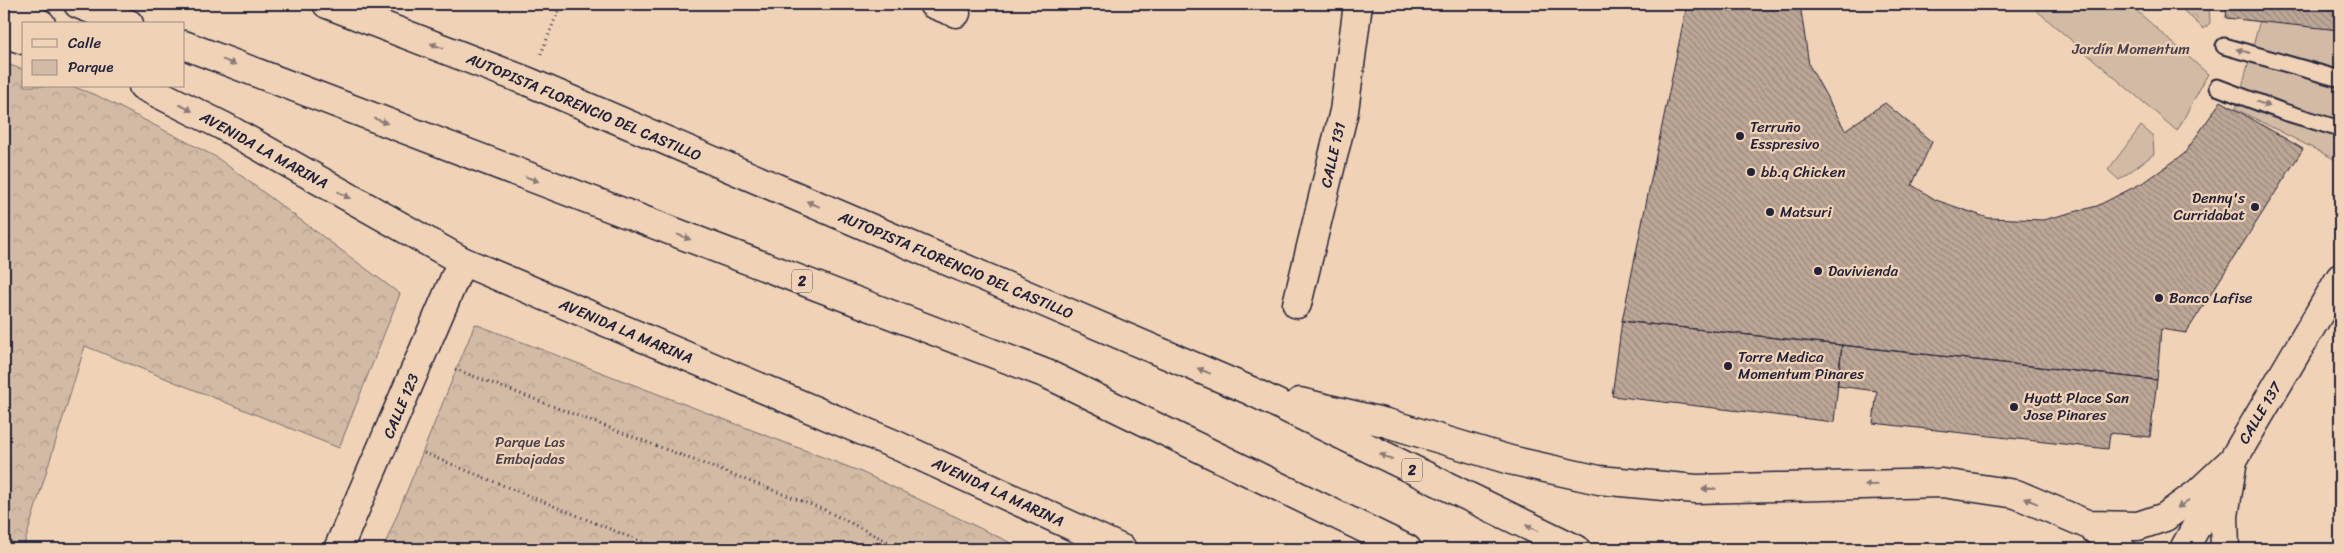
<svg xmlns="http://www.w3.org/2000/svg" width="2344" height="553" font-family="Sriracha,sans-serif">
<defs>
<pattern id="forest-crowns" width="20" height="18" patternUnits="userSpaceOnUse" patternTransform="scale(1.25)"><rect width="20" height="18" fill="#d2baa4"/><path d="M2 6a3 3 0 1 1 6 0M12 15a3 3 0 1 1 6 0" fill="none" stroke="#b4a08e"/></pattern>
<pattern id="building-back-hatch" width="6" height="6" patternUnits="userSpaceOnUse" patternTransform="scale(1.25)"><rect width="6" height="6" fill="#bda797"/><path d="M-1 5l2 2M0 0l6 6M5-1l2 2" fill="none" stroke="#99887c"/></pattern>
</defs>
<rect width="100%" height="100%" fill="#f0d3b6"/>
<filter id="ink" filterUnits="userSpaceOnUse"><feTurbulence type="fractalNoise" baseFrequency=".02" numOctaves="2"/><feDisplacementMap in="SourceGraphic" scale="10" xChannelSelector="R" yChannelSelector="G"/><feConvolveMatrix kernelMatrix="1 2 1 2 8 2 1 2 1" color-interpolation-filters="sRGB"/></filter>
<g filter="url(#ink)">
<path fill="#d2baa4" stroke="#7a6e70" d="M 2029,4 L 2129,4 L 2208,74 L 2177,131 Z
M 2260,20 L 2340,30 L 2340,162 L 2236,109 Z
M 2141,126 L 2153,136 L 2154,154 L 2119,180 L 2108,170 Z"/>
<path fill="url(#forest-crowns)" stroke="#7a6e70" d="M 2176,4 L 2209,4 L 2210,23 L 2204,29 Z
M 4,63 L 24,70 L 24,86 L 71,86 L 96,95 L 216,157 L 400,294 L 339,448 L 85,346 L 23,548 L 4,537 Z
M 475,324 L 859,471 L 1024,549 L 383,549 Z"/>
<path fill="url(#building-back-hatch)" stroke="#22223b" d="M 1687,4 L 1800,4 L 1809,65 L 1845,130 L 1885,103 L 1932,142 L 1912,185 L 1936,200 L 1988,218 L 2043,220 L 2097,206 L 2146,181 L 2184,154 L 2221,101 L 2303,149 L 2186,333 L 2161,329 L 2157,380 L 1622,321 Z
M 2227,4 L 2340,4 L 2340,30 L 2226,18 Z
M 1622,321 L 1842,345 L 1834,422 L 1612,396 Z
M 1842,345 L 2157,380 L 2150,437 L 2110,433 L 2108,449 L 1873,423 L 1877,391 L 1837,386 Z"/>
<g fill="none" stroke-linecap="round" stroke-linejoin="round">
<g stroke="#22223b" stroke-width="19">
<path id="service" d="M 2224,46 L 2340,79
M 2217,87 L 2281,111 L 2340,129"/>
</g>
<g stroke="#22223b" stroke-width="31">
<path id="minor" d="M 933,4 L 956,13
M 1297,304 L 1344,111 L 1358,4
M 338,549 L 462,261"/>
</g>
<g stroke="#22223b" stroke-width="31">
<path id="tertiary" d="M 4,33 L 24,40
M 143,86 L 223,126 L 462,261 L 896,445 L 1122,549
M 2184,549 L 2233,460 L 2340,278"/>
</g>
<g stroke="#22223b" stroke-width="31">
<path id="trunk" d="M 10,4 L 41,24
M 78,4 L 129,24
M 327,4 L 529,82 L 1249,390 L 1576,549
M 184,45 L 1047,374 L 1407,549
M 1300,402 L 1387,423 L 1510,460 L 1599,480 L 1696,489 L 1942,483 L 2016,494 L 2089,525 L 2138,526 L 2165,517 L 2198,493 L 2233,460
M 2089,525 L 2121,549
M 2225,549 L 2224,516 L 2233,460"/>
</g>
<path stroke="#22223b" stroke-width="3" stroke-dasharray="1 4" stroke-linecap="butt" d="M 541,54 L 561,4
M 455,369 L 825,510 L 902,549
M 424,453 L 659,549"/>
<use href="#service" stroke="#f0d3b6" stroke-width="15"/>
<use href="#minor" stroke="#f0d3b6" stroke-width="28"/>
<use href="#tertiary" stroke="#f0d3b6" stroke-width="28"/>
<use href="#trunk" stroke="#f0d3b6" stroke-width="28"/>
</g>
<defs><path id="oneway-solid" d="M-6-.8H1V-3.2L6.5 0L1 3.2V.8H-6Z" transform="scale(1.25)"/></defs>
<g fill="#897a78">
<use href="#oneway-solid" transform="translate(437 46) rotate(-159)"/>
<use href="#oneway-solid" transform="translate(2243 51) rotate(-164)"/>
<use href="#oneway-solid" transform="translate(229 62) rotate(21)"/>
<use href="#oneway-solid" transform="translate(2263 104) rotate(21)"/>
<use href="#oneway-solid" transform="translate(186 108) rotate(27)"/>
<use href="#oneway-solid" transform="translate(381 121) rotate(21)"/>
<use href="#oneway-solid" transform="translate(532 179) rotate(21)"/>
<use href="#oneway-solid" transform="translate(344 195) rotate(29)"/>
<use href="#oneway-solid" transform="translate(813 204) rotate(-157)"/>
<use href="#oneway-solid" transform="translate(684 237) rotate(21)"/>
<use href="#oneway-solid" transform="translate(1204 371) rotate(-157)"/>
<use href="#oneway-solid" transform="translate(1386 457) rotate(-154)"/>
<use href="#oneway-solid" transform="translate(1871 485) rotate(178)"/>
<use href="#oneway-solid" transform="translate(1709 489) rotate(179)"/>
<use href="#oneway-solid" transform="translate(2031 501) rotate(-157)"/>
<use href="#oneway-solid" transform="translate(2183 504) rotate(145)"/>
<use href="#oneway-solid" transform="translate(1532 528) rotate(-154)"/>
</g>
</g>
<g fill="#22223b" stroke="#f0d3b6" stroke-width="2">
<circle cx="1740" cy="136" r="5"/>
<circle cx="1751" cy="172" r="5"/>
<circle cx="2255" cy="207" r="5"/>
<circle cx="1770" cy="212" r="5"/>
<circle cx="1818" cy="271" r="5"/>
<circle cx="2159" cy="298" r="5"/>
<circle cx="1728" cy="366" r="5"/>
<circle cx="2014" cy="407" r="5"/>
</g>
<g text-anchor="middle" dominant-baseline="central" stroke-width="4.5" stroke-linejoin="round" paint-order="stroke">
<g fill="#f0d3b6" stroke="#605760" stroke-width="1">
<rect x="792" y="269.5" width="20" height="23" rx="4"/>
<rect x="1402" y="458.5" width="20" height="23" rx="4"/>
</g>
<g font-size="14" font-weight="bold" fill="#22223b">
<text x="802" y="281">2</text>
<text x="1412" y="470">2</text>
</g>
<g font-size="15" fill="#454050" stroke="#f0d3b6">
<text x="2131" y="49">Jardín Momentum</text>
<text x="530" y="442">Parque Las<tspan x="530" dy="17">Embajadas</tspan></text>
</g>
<g font-size="15" fill="#22223b" stroke="#f0d3b6">
<text transform="translate(584 107) rotate(23)">AUTOPISTA FLORENCIO DEL CASTILLO</text>
<text transform="translate(264 150) rotate(29)">AVENIDA LA MARINA</text>
<text transform="translate(1333 155) rotate(-77)">CALLE 131</text>
<text transform="translate(956 265) rotate(23)">AUTOPISTA FLORENCIO DEL CASTILLO</text>
<text transform="translate(626 331) rotate(23)">AVENIDA LA MARINA</text>
<text transform="translate(401 406) rotate(-67)">CALLE 123</text>
<text transform="translate(2260 413) rotate(-59)">CALLE 137</text>
<text transform="translate(998 492) rotate(25)">AVENIDA LA MARINA</text>
</g>
<g font-size="15" fill="#22223b" stroke="#f0d3b6" text-anchor="start">
<text x="1750" y="127">Terruño<tspan x="1750" dy="17">Esspresivo</tspan></text>
<text x="1761" y="172">bb.q Chicken</text>
<text x="2245" y="198" text-anchor="end">Denny's<tspan x="2245" dy="17">Curridabat</tspan></text>
<text x="1780" y="212">Matsuri</text>
<text x="1828" y="271">Davivienda</text>
<text x="2169" y="298">Banco Lafise</text>
<text x="1738" y="357">Torre Medica<tspan x="1738" dy="17">Momentum Pinares</tspan></text>
<text x="2024" y="398">Hyatt Place San<tspan x="2024" dy="17">Jose Pinares</tspan></text>
</g>
</g>
<rect width="2344" height="553" fill="none" stroke="#f0d3b6" stroke-width="20"/>
<rect x="10" y="10" width="2324" height="533" fill="none" stroke="#22223b" stroke-width="2" filter="url(#ink)"/>
<rect x="22" y="22" width="162" height="65" fill="#f0d3b6" stroke="#9e8c85"/>
<rect x="32" y="39" width="25" height="8" fill="#f0d3b6" stroke="#9e8c85"/>
<text x="68" y="48" font-size="15" fill="#22223b">Calle</text>
<rect x="32" y="60" width="25" height="15" fill="#d2baa4" stroke="#9e8c85"/>
<text x="68" y="72" font-size="15" fill="#22223b">Parque</text>
</svg>
